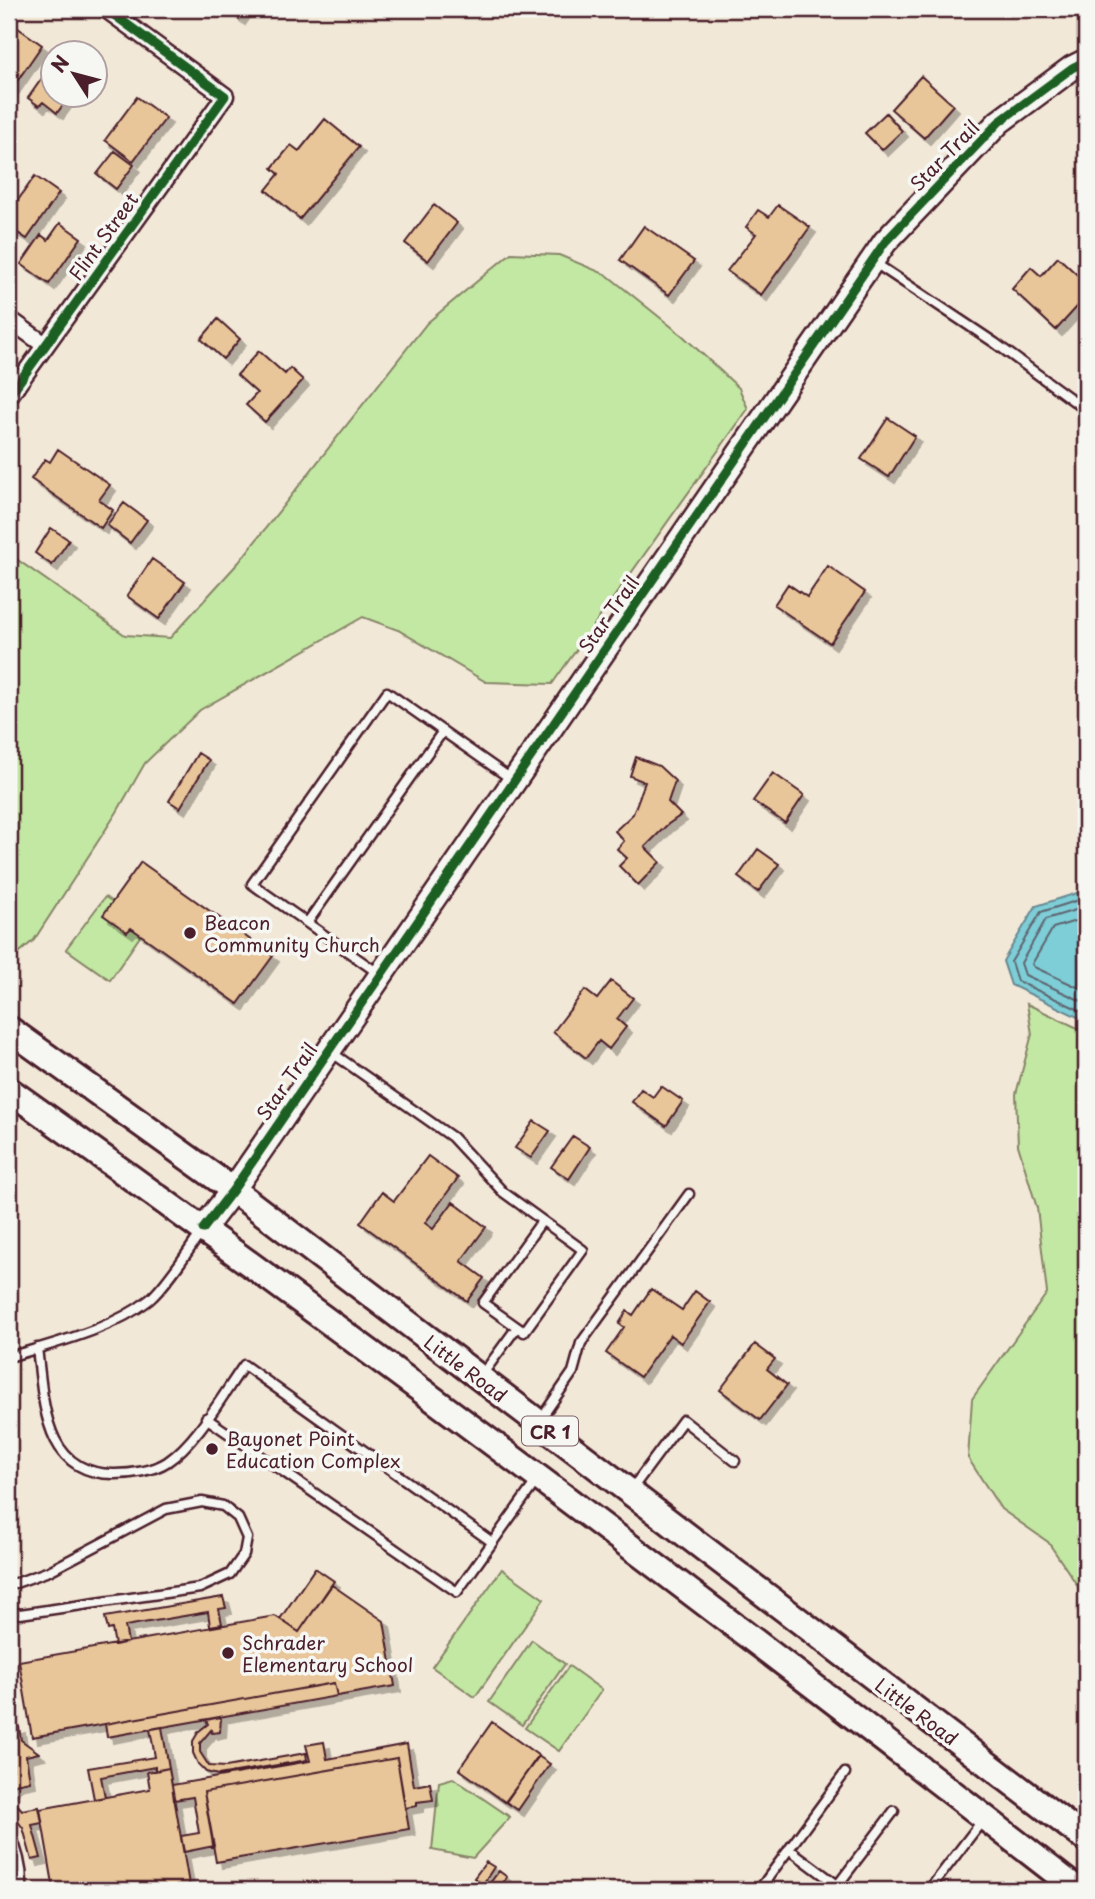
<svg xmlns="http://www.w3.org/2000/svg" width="1095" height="1899" font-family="'Playpen Sans',sans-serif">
<defs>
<filter id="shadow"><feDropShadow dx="6" dy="6" stdDeviation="0" flood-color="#0004"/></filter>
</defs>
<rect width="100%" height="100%" fill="#f2e8d7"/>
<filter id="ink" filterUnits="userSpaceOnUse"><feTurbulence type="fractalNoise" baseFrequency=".0143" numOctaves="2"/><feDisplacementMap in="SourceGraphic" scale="14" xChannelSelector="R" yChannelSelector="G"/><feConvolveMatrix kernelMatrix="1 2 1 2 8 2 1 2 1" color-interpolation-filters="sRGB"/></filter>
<g filter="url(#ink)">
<path fill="#c3e8a3" stroke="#868467" stroke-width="2" d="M 511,253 L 559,255 L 607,275 L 683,336 L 739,388 L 748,409 L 552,684 L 486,682 L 398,630 L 363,617 L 200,710 L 145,763 L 117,812 L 34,940 L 9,961 L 9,554 L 125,635 L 170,638 L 239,562 L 427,323 Z
M 105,897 L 113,902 L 127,932 L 131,928 L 141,935 L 110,980 L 66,949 Z
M 1027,1004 L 1086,1032 L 1086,1598 L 1048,1542 L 1001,1509 L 968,1458 L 972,1399 L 1047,1293 L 1037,1208 L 1018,1145 L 1016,1094 L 1032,1034 Z
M 502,1569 L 544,1599 L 475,1697 L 432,1667 Z
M 532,1640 L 565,1664 L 522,1725 L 489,1702 Z
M 569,1666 L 602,1690 L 559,1751 L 525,1728 Z
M 453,1778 L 510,1817 L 473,1858 L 432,1850 L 439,1782 Z"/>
<path fill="#7dced7" stroke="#698892" stroke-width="2" d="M 1080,892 L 1086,895 L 1086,1021 L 1011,985 L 1003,961 L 1036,906 Z"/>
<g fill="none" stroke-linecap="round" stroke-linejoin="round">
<path stroke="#5e6570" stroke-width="2" d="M 1086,901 L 1079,900 L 1041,912 L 1011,962 L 1017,981 L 1086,1013
M 1086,910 L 1079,909 L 1046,919 L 1021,963 L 1025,975 L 1086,1003
M 1086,920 L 1079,920 L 1053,928 L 1032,964 L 1034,967 L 1086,991"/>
</g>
<path fill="#e8c699" stroke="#4a1f2b" stroke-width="2" filter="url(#shadow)" d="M 226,9 L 246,9 L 239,19 Z
M 11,23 L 42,45 L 9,93 L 9,26 Z
M 52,64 L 52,94 L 71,94 L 57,113 L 43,102 L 39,106 L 28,98 Z
M 921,76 L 953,105 L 924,138 L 891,109 Z
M 137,97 L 166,118 L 133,161 L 105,140 Z
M 886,113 L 902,131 L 882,150 L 865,133 Z
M 325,119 L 359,147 L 300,219 L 266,190 L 279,174 L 272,168 L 291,145 L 299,151 Z
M 115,151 L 134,165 L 116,189 L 97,174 Z
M 35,176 L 59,193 L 27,239 L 9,227 L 9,213 Z
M 434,205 L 457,223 L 428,261 L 405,243 Z
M 778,205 L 810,227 L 761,295 L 727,271 L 756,234 L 746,227 L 758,210 L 769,217 Z
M 60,223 L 81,238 L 49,284 L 21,264 L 41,235 L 48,240 Z
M 644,226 L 694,261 L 669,295 L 620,260 Z
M 1058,257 L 1086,283 L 1086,297 L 1056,330 L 1012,289 L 1031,267 L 1041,276 Z
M 218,319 L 240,339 L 223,359 L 201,339 Z
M 259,351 L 285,374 L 290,368 L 303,380 L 265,422 L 246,405 L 257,393 L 237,375 Z
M 888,418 L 915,436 L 889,477 L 861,459 Z
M 58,449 L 110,485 L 99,500 L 113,510 L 101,528 L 31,479 L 45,459 L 50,462 Z
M 124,503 L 147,520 L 130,543 L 107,525 Z
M 51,528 L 69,540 L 52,565 L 35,553 Z
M 152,559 L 185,582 L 159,619 L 127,596 Z
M 828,566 L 865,592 L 830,643 L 774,605 L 788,584 L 807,597 Z
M 198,753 L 209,760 L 180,808 L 169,801 Z
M 636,757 L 659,766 L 675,781 L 668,802 L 681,815 L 667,825 L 645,847 L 660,862 L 638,885 L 619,866 L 627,858 L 617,849 L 624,841 L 615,831 L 633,814 L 645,782 L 630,776 Z
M 773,773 L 804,795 L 785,823 L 753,801 Z
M 758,849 L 779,864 L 758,892 L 738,877 Z
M 141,862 L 273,956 L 238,1004 L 131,928 L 127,932 L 103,915 Z
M 611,981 L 633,998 L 617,1019 L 626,1027 L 609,1049 L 599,1041 L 586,1058 L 553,1032 L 585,990 L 597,999 Z
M 661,1086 L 683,1101 L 666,1126 L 632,1102 L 641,1089 L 653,1097 Z
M 534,1121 L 550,1131 L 531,1158 L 515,1148 Z
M 573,1136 L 590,1147 L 569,1179 L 551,1167 Z
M 428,1156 L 458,1178 L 425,1223 L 433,1229 L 453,1202 L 486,1227 L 461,1261 L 484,1278 L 467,1301 L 360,1223 L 382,1192 L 394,1201 Z
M 651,1289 L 682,1310 L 695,1291 L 710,1302 L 681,1343 L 670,1335 L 640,1377 L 606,1353 L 624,1327 L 619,1324 L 627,1311 L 633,1315 Z
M 755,1344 L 775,1359 L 767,1369 L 787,1385 L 760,1420 L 720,1390 Z
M 315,1568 L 334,1581 L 299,1632 L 280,1619 Z
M 332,1585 L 384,1621 L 395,1686 L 337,1696 L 334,1683 L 32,1737 L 19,1661 L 275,1616 L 299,1632 Z
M 223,1597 L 226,1608 L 219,1609 L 222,1624 L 210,1626 L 208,1612 L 125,1626 L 128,1642 L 115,1645 L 112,1629 L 108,1630 L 105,1617 Z
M 334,1683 L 337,1696 L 107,1737 L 105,1724 Z
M 221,1717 L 220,1732 L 212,1733 L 211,1730 L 200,1743 L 200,1752 L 209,1766 L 226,1767 L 306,1753 L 307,1760 L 218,1775 L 206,1772 L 198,1764 L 193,1753 L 193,1741 L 199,1731 L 208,1724 L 206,1720 Z
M 492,1722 L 539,1756 L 505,1802 L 459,1769 Z
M 19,1727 L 21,1740 L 39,1753 L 26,1756 L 30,1781 L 15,1784 L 9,1793 L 9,1770 L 13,1770 L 9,1730 Z
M 162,1727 L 169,1768 L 155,1771 L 155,1767 L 101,1777 L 105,1797 L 94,1799 L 88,1768 L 155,1757 L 150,1729 Z
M 324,1742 L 327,1759 L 407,1744 L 414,1786 L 430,1783 L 433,1800 L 417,1802 L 417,1806 L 405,1808 L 397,1758 L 204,1792 L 214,1846 L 184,1852 L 181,1836 L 199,1833 L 193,1797 L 174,1800 L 172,1785 L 310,1761 L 306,1745 Z
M 538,1756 L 550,1764 L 518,1810 L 506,1802 Z
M 397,1758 L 409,1829 L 216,1862 L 204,1792 Z
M 169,1768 L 190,1890 L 178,1890 L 178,1886 L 153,1890 L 54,1890 L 40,1809 L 150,1789 L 147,1772 Z
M 9,1796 L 22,1810 L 39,1807 L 42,1823 L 32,1825 L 41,1858 L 32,1860 L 23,1828 L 9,1810 Z
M 486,1862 L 494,1867 L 483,1884 L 474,1878 Z
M 499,1871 L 507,1877 L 499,1889 L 490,1883 Z"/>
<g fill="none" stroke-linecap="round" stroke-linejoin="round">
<g stroke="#4a1f2b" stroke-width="13">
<path id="lane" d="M 875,263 L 995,343 L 1086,410
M 307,923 L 443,731
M 378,973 L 252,884 L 387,692 L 514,781
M 331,1052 L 452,1137 L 503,1192 L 583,1250 L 524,1332 L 483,1303 L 542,1221
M 37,1348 C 44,1402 43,1475 115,1474 C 131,1474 153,1471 167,1462 C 197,1442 222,1396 244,1365 L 492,1542
M 9,1357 C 54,1343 111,1330 149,1300 C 165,1287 189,1250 202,1231
M 482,1375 L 517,1327
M 206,1418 L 457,1592 L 537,1480
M 540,1420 L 573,1372 L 581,1343 L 689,1194
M 631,1490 L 683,1420 L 735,1461
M 9,1583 L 16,1583 L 49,1571 L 166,1509 L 202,1502 L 223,1506 L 238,1518 L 247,1538 L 244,1554 L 230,1574 L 200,1588 L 20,1614 L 9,1610
M 9,1831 C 18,1850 23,1870 22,1890
M 789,1849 L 844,1890
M 759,1890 L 845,1773
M 834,1890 L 894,1811
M 929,1890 L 982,1821"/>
</g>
<g stroke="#4a1f2b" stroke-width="21">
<path id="street" d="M 9,319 L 45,345
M 9,396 L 225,96 L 106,9"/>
</g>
<g stroke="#4a1f2b" stroke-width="28">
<path id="secondary" d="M 203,1229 L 233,1190 L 885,242 L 999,122 L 1072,68 L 1086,61"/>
</g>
<g stroke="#4a1f2b" stroke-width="30">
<path id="primary" d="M 9,1029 L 233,1190 L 1086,1839
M 9,1090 C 371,1348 727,1617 1078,1890"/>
</g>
<use href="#lane" stroke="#f6f6f2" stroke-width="8"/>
<use href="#street" stroke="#f6f6f2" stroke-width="16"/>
<use href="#secondary" stroke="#f6f6f2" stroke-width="23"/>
<use href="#primary" stroke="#f6f6f2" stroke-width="24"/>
<g stroke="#f6f6f2" stroke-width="13">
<path id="cycleway" d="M 9,396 L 225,96 L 106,9
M 203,1229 L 233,1190 L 885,242 L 999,122 L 1072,68 L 1086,61"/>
</g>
<use href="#cycleway" stroke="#1b5e20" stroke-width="9"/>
</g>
</g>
<g fill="#4a1f2b" stroke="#f6f6f2" stroke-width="2.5">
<circle cx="190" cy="933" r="7"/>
<circle cx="212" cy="1449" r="7"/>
<circle cx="228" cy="1653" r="7"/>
</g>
<g text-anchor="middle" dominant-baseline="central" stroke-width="7" stroke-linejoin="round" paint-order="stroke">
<rect fill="#f6f6f2" stroke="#7e6067" stroke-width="2" x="522" y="1416.5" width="56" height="29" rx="5"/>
<g font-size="18" font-weight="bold" fill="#4a1f2b">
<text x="550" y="1431">CR 1</text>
</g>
<g font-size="19" fill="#4a1f2b" stroke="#f6f6f2">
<text transform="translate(944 155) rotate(-46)">Star Trail</text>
<text transform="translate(103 236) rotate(-54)">Flint Street</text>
<text transform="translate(608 614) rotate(-55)">Star Trail</text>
<text transform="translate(286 1081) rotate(-55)">Star Trail</text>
<text transform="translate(466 1368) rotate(37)">Little Road</text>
<text transform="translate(917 1711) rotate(37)">Little Road</text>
</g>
<g font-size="19" fill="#4a1f2b" stroke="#f6f6f2" text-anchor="start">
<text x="204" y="922">Beacon<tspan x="204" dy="22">Community Church</tspan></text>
<text x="226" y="1438">Bayonet Point<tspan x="226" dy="22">Education Complex</tspan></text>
<text x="242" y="1642">Schrader<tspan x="242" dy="22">Elementary School</tspan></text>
</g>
</g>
<rect width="1095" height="1899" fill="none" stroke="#f6f6f2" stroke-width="35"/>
<rect x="18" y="18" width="1060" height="1864" fill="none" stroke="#4a1f2b" stroke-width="2.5" filter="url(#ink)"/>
<g transform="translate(74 74) rotate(306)"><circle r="33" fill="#f6f6f2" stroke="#b1a0a2" stroke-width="2"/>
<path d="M0-5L12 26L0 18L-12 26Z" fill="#4a1f2b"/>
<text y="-10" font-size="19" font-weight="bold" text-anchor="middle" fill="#4a1f2b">N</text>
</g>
</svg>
